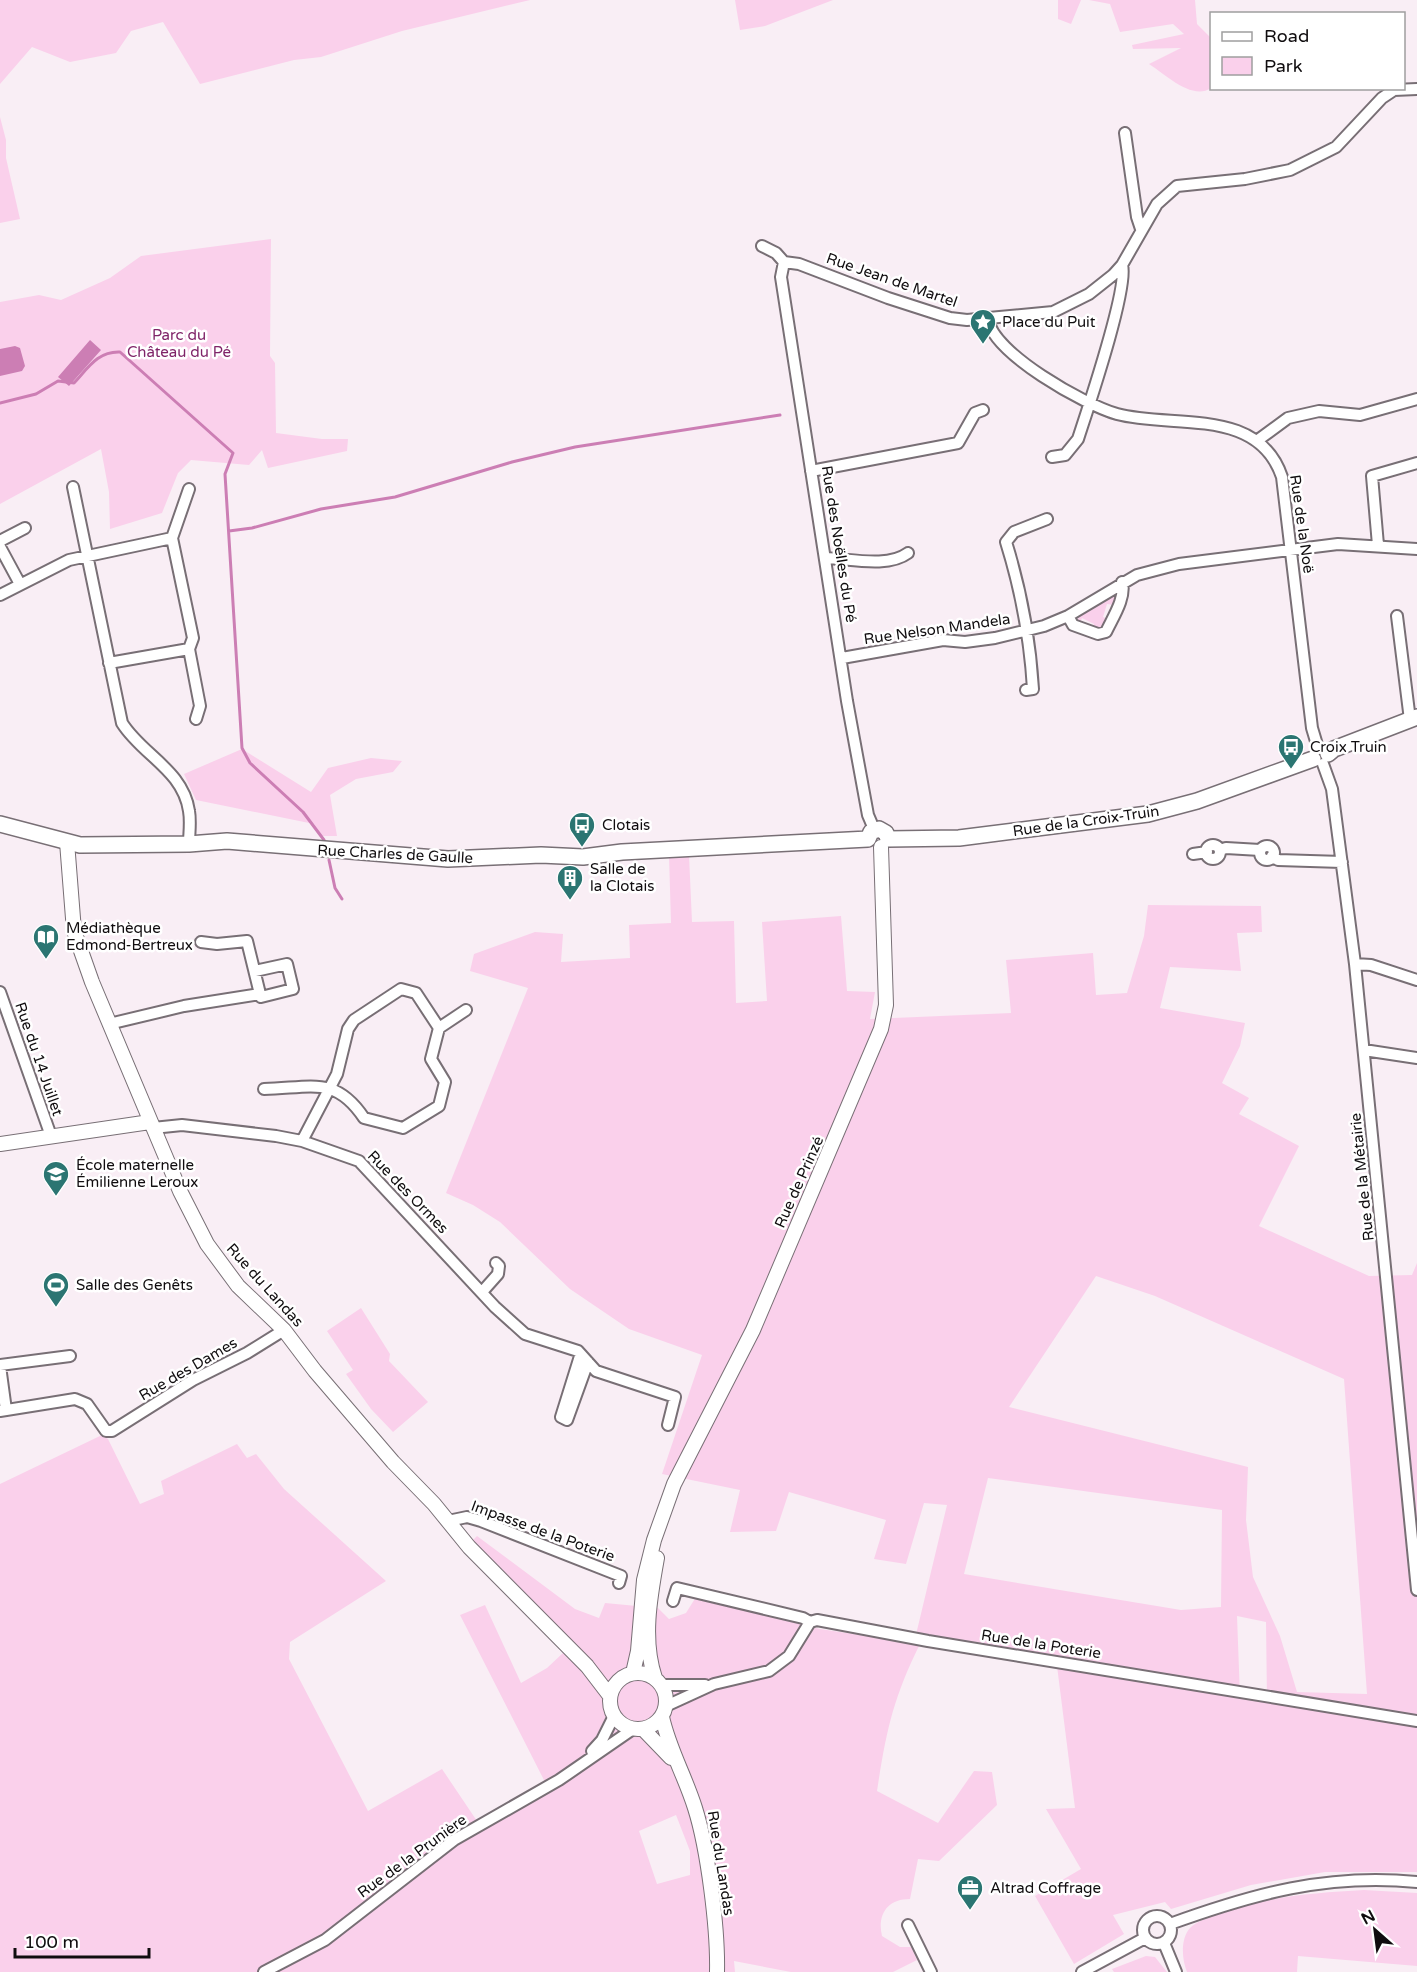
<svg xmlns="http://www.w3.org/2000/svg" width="1417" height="1972" font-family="'Varela Round',sans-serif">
<rect width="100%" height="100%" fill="#f9eef5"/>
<path fill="#fad0eb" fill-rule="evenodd" d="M 0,0 L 530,0 L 402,31 L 321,57 L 294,60 L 200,84 L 163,22 L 131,31 L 116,53 L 70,62 L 32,47 L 0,84 Z
M 735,0 L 833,0 L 765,26 L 740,30 Z
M 1058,0 L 1081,0 L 1071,24 L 1058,19 Z
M 1089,0 L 1195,0 L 1197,24 L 1211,38 L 1211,88 C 1192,101 1165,74 1149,64 L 1181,48 L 1133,49 L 1132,45 L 1184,34 L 1173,24 L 1120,32 L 1110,4 Z
M 0,117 L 6,140 L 6,158 L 20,219 L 0,223 Z
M 271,239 L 270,356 L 275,363 L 276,433 L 322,439 L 348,439 L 347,451 L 268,468 L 262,450 L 249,465 L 191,460 L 178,473 L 162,513 L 110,529 L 109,492 L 101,449 L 0,504 L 0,302 L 39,295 L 61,300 L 110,278 L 141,256 Z
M 1117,592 L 1114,605 L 1107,604 L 1103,617 L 1108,619 L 1103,628 L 1092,629 L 1094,624 L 1082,618 L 1079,625 L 1077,622 L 1079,614 Z
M 242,749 L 311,792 L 328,768 L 371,758 L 402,761 L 393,772 L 356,779 L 330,795 L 337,836 L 320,836 L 314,824 L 196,800 L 184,774 Z
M 669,855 L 689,855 L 692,922 L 734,921 L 736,1003 L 767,1001 L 762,922 L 841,916 L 847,991 L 875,992 L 870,1019 L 1011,1013 L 1006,960 L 1093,953 L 1096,995 L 1127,993 L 1144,936 L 1148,905 L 1261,906 L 1262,932 L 1237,933 L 1241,971 L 1170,967 L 1160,1008 L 1245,1023 L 1240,1046 L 1222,1083 L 1249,1098 L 1239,1114 L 1299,1146 L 1259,1226 L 1369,1276 L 1412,1275 L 1417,1263 L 1417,1872 L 1325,1872 L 1251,1885 L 1171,1909 L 1165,1902 L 1113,1915 L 1124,1934 L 1074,1964 L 1035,1896 L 1081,1869 L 1046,1809 L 1075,1808 L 1057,1666 L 920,1644 C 893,1698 886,1732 877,1791 L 938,1823 L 974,1771 L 992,1772 L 997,1805 L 939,1861 L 918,1859 L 910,1899 C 887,1899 877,1915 882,1936 L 900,1947 L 911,1947 L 917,1960 L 893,1972 L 791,1972 L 734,1961 L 735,1972 L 0,1972 L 0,1484 L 102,1435 L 108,1439 L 140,1504 L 164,1494 L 161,1481 L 237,1444 L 247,1458 L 256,1454 L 284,1489 L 386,1581 L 290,1642 L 289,1659 L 368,1811 L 442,1769 L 477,1821 L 545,1782 L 460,1615 L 485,1605 L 521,1683 L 547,1668 L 563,1653 L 571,1661 L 579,1648 L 470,1543 L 477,1536 L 575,1609 L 599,1618 L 605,1603 L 658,1608 L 669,1619 L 686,1613 L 696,1597 L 820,1629 L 914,1643 L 947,1505 L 924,1503 L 906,1564 L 874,1559 L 886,1520 L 789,1492 L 776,1531 L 730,1532 L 740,1490 L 662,1474 L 702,1355 L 629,1329 L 570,1289 L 500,1222 L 473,1205 L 446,1193 L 528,988 L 470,971 L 474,954 L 535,932 L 563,934 L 561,962 L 630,958 L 629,925 L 671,923 ZM 1096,1276 L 1155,1296 L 1344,1379 L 1367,1694 L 1297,1692 L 1280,1636 L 1253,1577 L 1246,1520 L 1248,1467 L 1009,1407 ZM 988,1478 L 1222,1510 L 1221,1607 L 1181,1610 L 964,1574 ZM 1237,1616 L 1266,1622 L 1267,1702 L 1240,1697 ZM 676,1815 L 690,1851 L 690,1875 L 657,1884 L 639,1831 Z
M 361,1308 L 390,1354 L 389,1361 L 428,1402 L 393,1432 L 371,1409 L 346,1374 L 353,1370 L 327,1331 Z
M 1364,1890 L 1417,1893 L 1417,1966 L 1298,1956 L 1297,1972 L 1187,1972 C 1182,1960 1180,1939 1190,1928 C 1197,1921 1210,1917 1219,1914 C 1266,1896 1314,1893 1364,1890 Z
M 1146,1956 L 1155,1957 L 1167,1972 L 1114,1972 L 1112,1969 Z"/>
<path fill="#cc7eb4" d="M 90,340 L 101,350 L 69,386 L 58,377 Z
M 15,346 L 20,348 L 25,366 L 22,371 L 0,376 L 0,349 Z"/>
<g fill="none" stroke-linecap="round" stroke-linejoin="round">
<path stroke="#cc7eb4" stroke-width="3" d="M 0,403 L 36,394 L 58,381 L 74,383 C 88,368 98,351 120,352 L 233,453 L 225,474 L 242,748 L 250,763 L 303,812 L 324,840
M 229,531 L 252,528 L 321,509 L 395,497 L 512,462 L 575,447 L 780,415
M 329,860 L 335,888 L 342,899"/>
<g stroke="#786f75" stroke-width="14">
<path id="minor" d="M 1125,133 L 1137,217 L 1141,229
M 762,246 L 776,253 L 784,262
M 784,262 L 799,264 L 888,298 L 950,318 L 967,320 L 1053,312 L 1089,294 L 1113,275 L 1122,265 L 1157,204 L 1177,186 L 1245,179 L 1290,170 L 1336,147 L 1382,98 L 1394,90 L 1417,89
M 784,262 L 781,277 L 847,701 L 868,815 L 874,829
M 988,319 C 992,353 1085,405 1117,414 C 1173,429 1258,406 1282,477 L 1312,728 L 1318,748
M 1258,440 L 1288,418 L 1319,411 L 1360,415 L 1417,399
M 1052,457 L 1065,455 L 1078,439 C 1087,411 1129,287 1122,265
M 811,471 L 958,443 L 975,413 L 983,410
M 73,487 L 122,723 C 142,755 183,770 189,811 C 191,822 189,834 189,844
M 0,541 L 25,528
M 1378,545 L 1372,476 L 1417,463
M 0,547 L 20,584
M 826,558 C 851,559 888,568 908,553
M 0,595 L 69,560 L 172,538
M 1068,616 L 1073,625 L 1098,634 L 1106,632 C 1113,617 1126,598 1122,582
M 1397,616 L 1410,720
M 189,649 L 200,706 L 196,719
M 842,658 L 943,640 L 965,642 L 995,638 L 1044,626 L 1068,616 L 1137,575 L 1179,564 L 1338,544 L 1417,549
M 109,663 L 189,649 L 193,638 L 172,538 L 189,489
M 1026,690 L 1033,689 C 1030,639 1021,590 1006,542 L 1014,532 L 1047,519
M 1323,764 L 1332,789 L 1355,964 L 1417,1590
M1206 852a7 7 0 1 1 14 0a7 7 0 1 1-14 0Z
M1260 853a7 7 0 1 1 14 0a7 7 0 1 1-14 0Z
M 1220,850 L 1226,848 L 1260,850
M 1193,854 L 1207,852
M 1272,856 L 1278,860 L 1342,862
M 1355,964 L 1371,965 L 1417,980
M 255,971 L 287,964 L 293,989 L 261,997 L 260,994
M 0,992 L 51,1136
M 109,1024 L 184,1006 L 260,994 L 247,941 L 217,944 L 201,942
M 439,1028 L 466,1010
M 1364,1050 L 1417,1058
M 264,1089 C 311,1088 335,1075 364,1118 L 403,1128 L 439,1106 L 445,1082 L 431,1059 L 439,1028 L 416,993 L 401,989 L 354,1020 L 348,1029 L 337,1074 L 302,1141
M 153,1128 L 182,1125 L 276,1136 L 302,1141 L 359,1161 L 495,1307 L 525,1334 L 578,1351 L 596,1371 L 675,1397 L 668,1425
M 482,1292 L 498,1274 L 499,1266 L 496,1263
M 580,1356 L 561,1417 L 567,1420 L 588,1362
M 0,1365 L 70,1356
M 0,1366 L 6,1410
M 0,1411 L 75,1399 L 87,1404 L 106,1431 L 112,1431 L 193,1380 L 247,1353 L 284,1330
M 448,1521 L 467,1517 L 481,1521 L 621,1576 L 619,1583
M 673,1601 L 677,1588 L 803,1618 L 810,1622 L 817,1620 L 928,1641 L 1417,1721
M 662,1685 L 705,1685
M 666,1706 L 714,1684 L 769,1671 L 789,1656 L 810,1622
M 592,1751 L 602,1740 L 614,1716
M1143 1930a14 14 0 1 1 28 0a14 14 0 1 1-28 0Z
M 1170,1924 C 1253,1894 1327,1873 1417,1882
M 908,1925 L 931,1972
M 1164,1943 L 1176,1972
M 264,1972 L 325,1940 L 454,1840 L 559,1780 L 633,1729
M 1082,1972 L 1145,1938"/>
</g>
<g stroke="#786f75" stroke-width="16">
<path id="tertiary" d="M 67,842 L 74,931 L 92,982 L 180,1191 L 207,1244 L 238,1286 L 284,1330 L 315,1371 L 393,1462 L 434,1504 L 469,1547 L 587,1666 L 610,1696
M 0,1144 L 150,1122
M610 1701a28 28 0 1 1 56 0a28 28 0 1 1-56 0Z
M 633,1673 L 638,1651 L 644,1580 L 654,1540 L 674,1484 L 753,1330 L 881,1029 L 886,1005 L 881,847
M 655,1678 C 642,1640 650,1597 657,1558
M 662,1717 C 669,1749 685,1776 695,1808 C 708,1849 718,1929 717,1972
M 643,1729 L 671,1758"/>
</g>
<g stroke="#786f75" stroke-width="18">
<path id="secondary" d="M 1328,754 L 1334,749 L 1417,717
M 0,824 L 80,845 L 189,844 L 227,841 L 448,859 L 541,855 L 583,857 L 622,852 L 868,839
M 868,839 L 871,832 L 879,829 L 886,833 L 888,839
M 888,839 L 959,838 L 1148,814 L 1197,801 L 1313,759"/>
</g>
<use href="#minor" stroke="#fff" stroke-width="10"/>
<use href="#tertiary" stroke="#fff" stroke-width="14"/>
<use href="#secondary" stroke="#fff" stroke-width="15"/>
</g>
<defs>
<g id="sight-pin" transform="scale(1.35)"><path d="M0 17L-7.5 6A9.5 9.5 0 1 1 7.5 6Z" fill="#2b7572" stroke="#fff"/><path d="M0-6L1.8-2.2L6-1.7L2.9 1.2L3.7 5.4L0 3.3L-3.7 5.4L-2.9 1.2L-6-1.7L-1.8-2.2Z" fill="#fff"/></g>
<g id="bus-pin" transform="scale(1.35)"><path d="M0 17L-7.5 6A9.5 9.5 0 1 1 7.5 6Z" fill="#2b7572" stroke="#fff"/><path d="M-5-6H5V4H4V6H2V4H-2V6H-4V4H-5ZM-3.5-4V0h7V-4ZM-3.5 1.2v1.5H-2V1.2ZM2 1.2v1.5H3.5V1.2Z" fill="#fff"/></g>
<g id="building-pin" transform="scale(1.35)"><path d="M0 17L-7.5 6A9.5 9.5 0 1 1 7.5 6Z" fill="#2b7572" stroke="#fff"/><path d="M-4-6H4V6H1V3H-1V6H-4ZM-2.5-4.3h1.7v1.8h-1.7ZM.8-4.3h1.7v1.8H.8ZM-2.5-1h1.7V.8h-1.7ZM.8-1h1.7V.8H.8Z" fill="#fff"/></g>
<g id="library-pin" transform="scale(1.35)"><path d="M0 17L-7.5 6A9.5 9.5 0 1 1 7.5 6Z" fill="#2b7572" stroke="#fff"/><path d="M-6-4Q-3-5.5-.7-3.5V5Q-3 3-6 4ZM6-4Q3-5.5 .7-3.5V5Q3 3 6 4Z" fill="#fff"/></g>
<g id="school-pin" transform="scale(1.35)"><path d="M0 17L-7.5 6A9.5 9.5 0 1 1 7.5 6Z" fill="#2b7572" stroke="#fff"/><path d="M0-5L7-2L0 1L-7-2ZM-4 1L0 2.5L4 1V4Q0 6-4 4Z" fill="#fff"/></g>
<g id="stadium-pin" transform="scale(1.35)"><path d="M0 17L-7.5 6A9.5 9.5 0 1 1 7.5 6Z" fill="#2b7572" stroke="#fff"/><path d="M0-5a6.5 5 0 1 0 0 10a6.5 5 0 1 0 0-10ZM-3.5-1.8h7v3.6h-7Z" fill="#fff"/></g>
<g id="office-pin" transform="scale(1.35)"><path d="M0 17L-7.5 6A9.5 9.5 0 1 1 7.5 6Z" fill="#2b7572" stroke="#fff"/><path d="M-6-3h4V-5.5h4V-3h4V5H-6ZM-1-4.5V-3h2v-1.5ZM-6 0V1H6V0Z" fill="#fff"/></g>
</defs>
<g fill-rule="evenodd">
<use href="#sight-pin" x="983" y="322"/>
<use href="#bus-pin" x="1291" y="747"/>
<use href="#bus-pin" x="582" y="825"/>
<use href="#building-pin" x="570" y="878"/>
<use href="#library-pin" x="46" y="937"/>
<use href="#school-pin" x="56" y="1174"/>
<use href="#stadium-pin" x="56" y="1285"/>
<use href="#office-pin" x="970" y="1888"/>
</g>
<g text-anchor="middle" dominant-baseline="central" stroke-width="5" stroke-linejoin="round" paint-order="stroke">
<g font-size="15" fill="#100d0f" stroke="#fff">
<text transform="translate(892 280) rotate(19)">Rue Jean de Martel</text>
<text transform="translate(1302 524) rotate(82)">Rue de la Noë</text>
<text transform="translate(839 544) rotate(81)">Rue des Noëlles du Pé</text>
<text transform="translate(937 629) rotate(-8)">Rue Nelson Mandela</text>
<text transform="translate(1086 821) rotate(-8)">Rue de la Croix-Truin</text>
<text transform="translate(395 854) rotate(3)">Rue Charles de Gaulle</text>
<text transform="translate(39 1059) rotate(71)">Rue du 14 Juillet</text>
<text transform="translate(1362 1177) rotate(-96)">Rue de la Métairie</text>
<text transform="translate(799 1182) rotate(-66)">Rue de Prinzé</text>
<text transform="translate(408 1192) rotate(46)">Rue des Ormes</text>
<text transform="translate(265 1285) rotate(48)">Rue du Landas</text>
<text transform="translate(188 1369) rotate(-30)">Rue des Dames</text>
<text transform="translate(543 1531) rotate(20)">Impasse de la Poterie</text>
<text transform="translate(1041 1644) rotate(9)">Rue de la Poterie</text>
<text transform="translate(412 1856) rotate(-36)">Rue de la Prunière</text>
<text transform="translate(721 1863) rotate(81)">Rue du Landas</text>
</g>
<g font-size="15" fill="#100d0f" stroke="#fff" text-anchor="start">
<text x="1002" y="322">Place du Puit</text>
<text x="1310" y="747">Croix Truin</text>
<text x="602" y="825">Clotais</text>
<text x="590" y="869">Salle de<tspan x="590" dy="17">la Clotais</tspan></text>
<text x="66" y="928">Médiathèque<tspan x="66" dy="17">Edmond-Bertreux</tspan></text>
<text x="76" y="1165">École maternelle<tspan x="76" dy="17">Émilienne Leroux</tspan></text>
<text x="76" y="1285">Salle des Genêts</text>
<text x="990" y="1888">Altrad Coffrage</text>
</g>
<g font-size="15" fill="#7f2368" stroke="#fff">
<text x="179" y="335">Parc du<tspan x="179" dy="17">Château du Pé</tspan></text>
</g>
</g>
<rect x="1210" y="12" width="195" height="78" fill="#ffffff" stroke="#9f9e9f" stroke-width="1.5"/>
<rect x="1222" y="32" width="30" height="9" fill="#ffffff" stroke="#9f9e9f" stroke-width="1.5"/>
<text x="1264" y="42" font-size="18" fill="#100d0f">Road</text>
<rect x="1222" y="57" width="30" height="18" fill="#fad0eb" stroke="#9f9e9f" stroke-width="1.5"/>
<text x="1264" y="72" font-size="18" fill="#100d0f">Park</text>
<g transform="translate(1375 1930) rotate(332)" stroke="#ffffff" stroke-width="4.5" paint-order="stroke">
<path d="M0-4.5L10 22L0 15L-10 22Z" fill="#100d0f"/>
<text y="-9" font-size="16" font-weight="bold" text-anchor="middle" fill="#100d0f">N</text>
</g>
<path d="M15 1948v9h134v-9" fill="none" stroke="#100d0f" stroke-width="3"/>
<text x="24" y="1948" font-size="18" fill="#100d0f" stroke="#ffffff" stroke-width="4.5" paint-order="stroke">100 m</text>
</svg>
